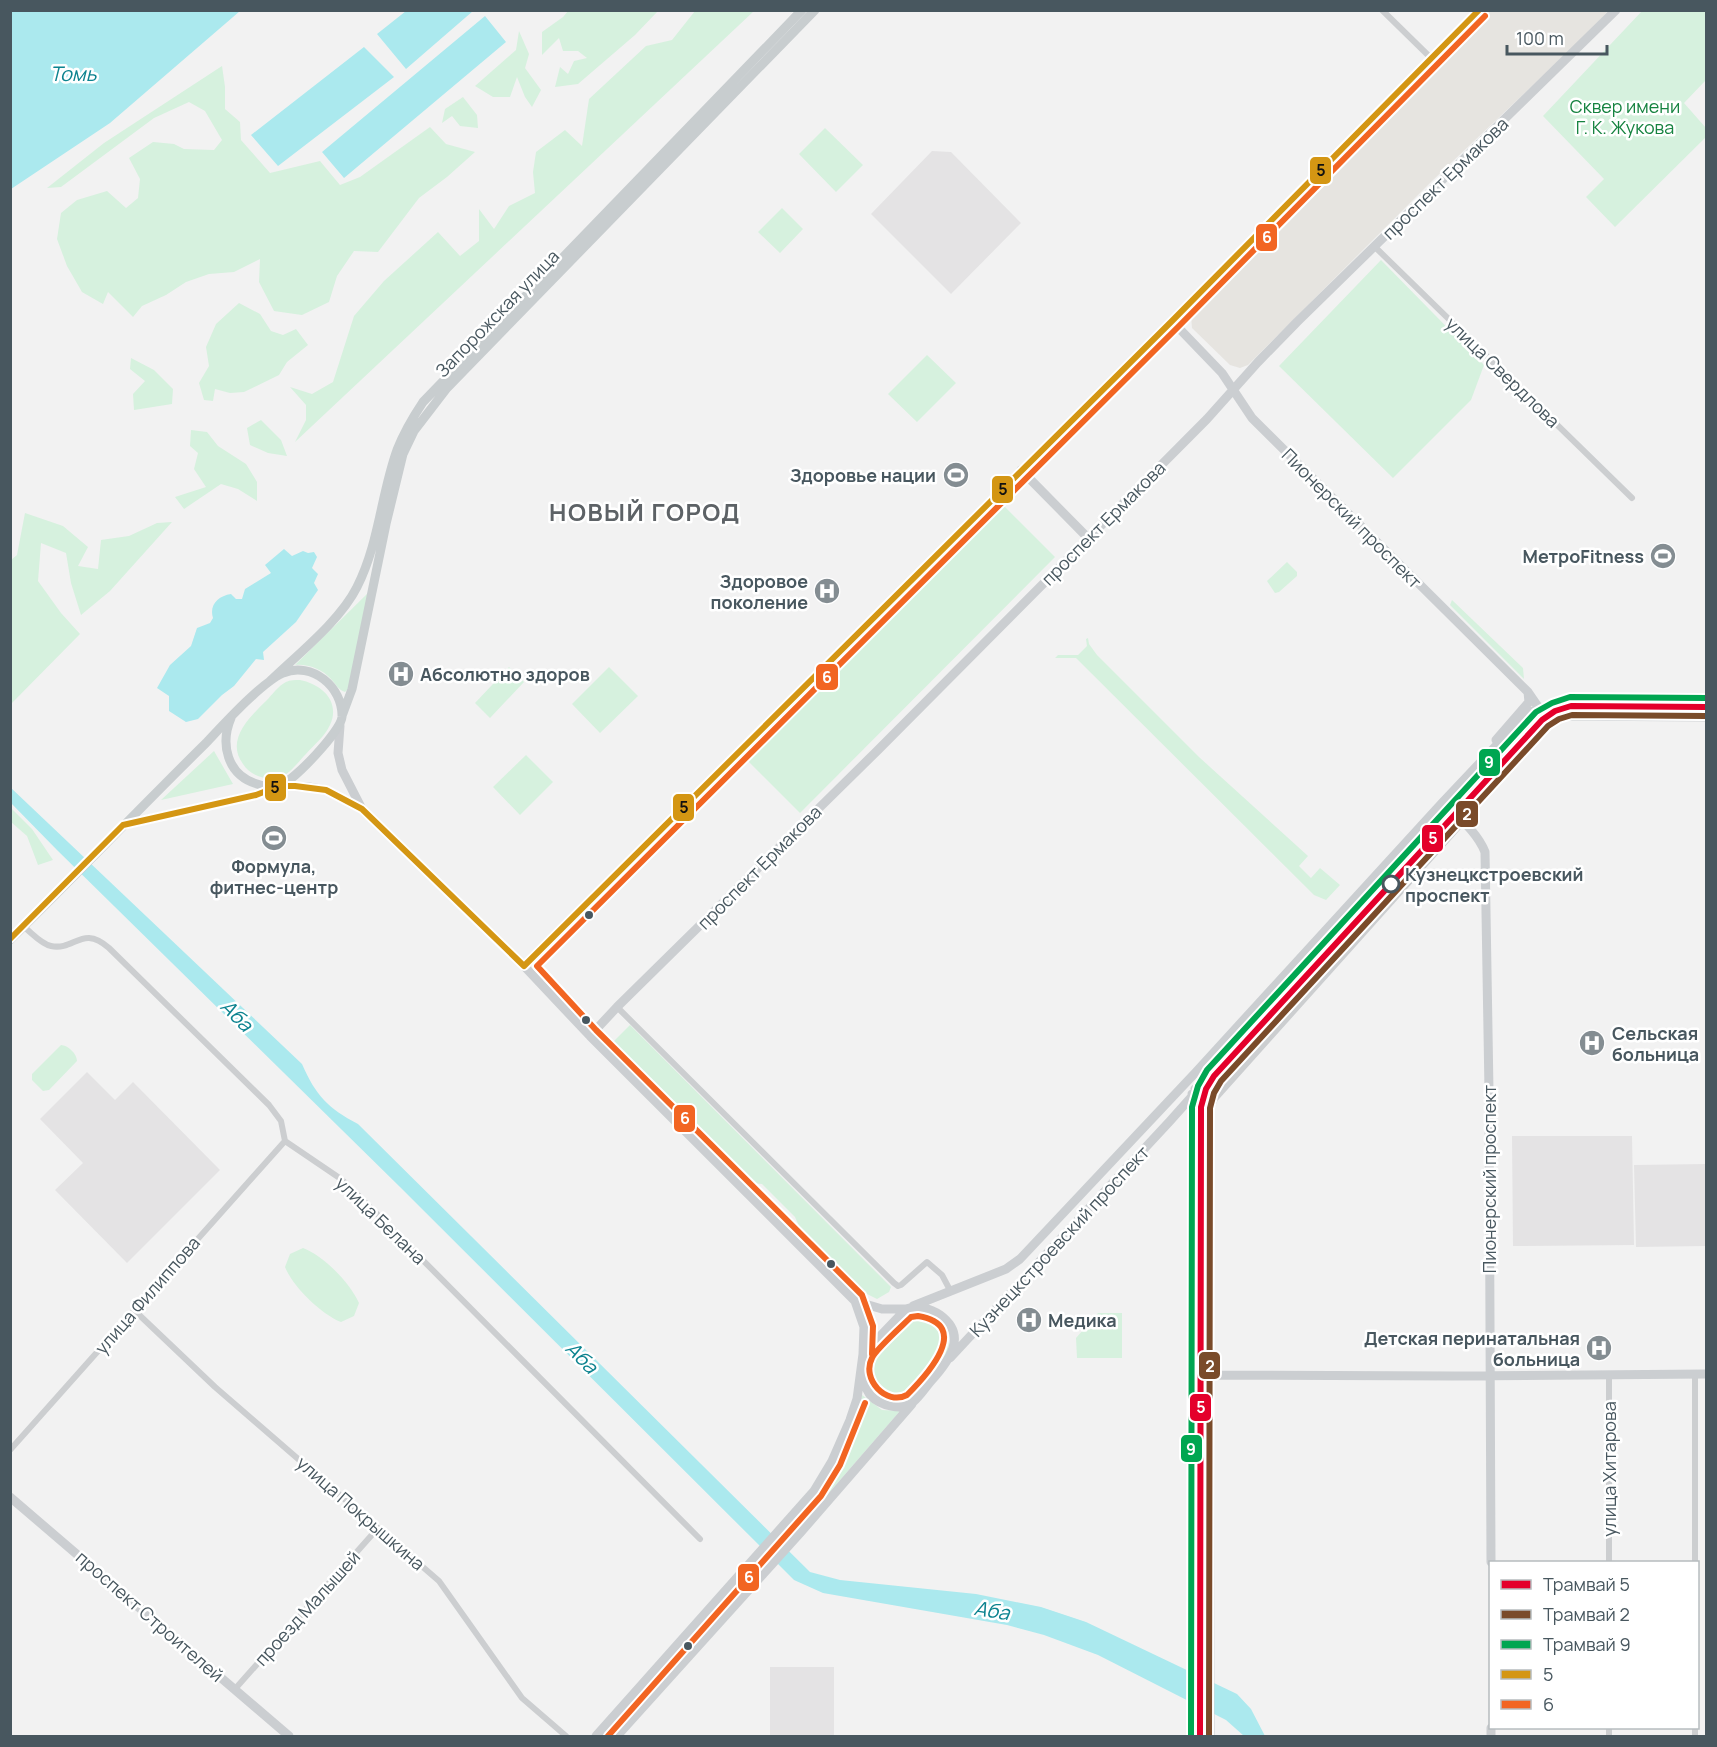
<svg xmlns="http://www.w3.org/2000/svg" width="1717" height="1747" font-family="Manrope,sans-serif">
<rect width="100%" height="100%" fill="#f2f2f2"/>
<path fill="#e6e4e0" d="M 1490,11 L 1608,11 L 1587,34 L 1432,181 L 1248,365 L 1240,368 L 1230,365 L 1192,328 L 1191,315 L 1194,309 Z"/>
<path fill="#e4e3e4" d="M 932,151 L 951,152 L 1021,223 L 951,294 L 871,214 Z
M 87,1072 L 115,1100 L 133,1082 L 220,1170 L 127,1263 L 55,1190 L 83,1163 L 40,1119 Z
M 1512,1136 L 1632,1136 L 1634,1245 L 1513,1246 Z
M 1706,1164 L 1706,1246 L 1636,1247 L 1634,1165 Z
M 770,1667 L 834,1667 L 834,1736 L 770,1736 Z"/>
<path fill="#d6f1de" d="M 568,11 L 568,10 L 658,11 L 635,35 L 578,84 L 555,87 L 560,67 L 568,74 L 574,61 L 587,58 L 578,51 L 563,51 L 559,38 L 542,55 L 542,32 L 563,17 Z
M 695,11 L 754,11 L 295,442 L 306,420 L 306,405 L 290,387 L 312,394 L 333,382 L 354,316 L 384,281 L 438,232 L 460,256 L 479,241 L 479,209 L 494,229 L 509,206 L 535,193 L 533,172 L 536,152 L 565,130 L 582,146 L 589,99 L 646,46 L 672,40 Z
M 1642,11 L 1706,11 L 1706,80 L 1684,103 L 1706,128 L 1706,137 L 1615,227 L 1586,197 L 1604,179 L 1543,116 Z
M 519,31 L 529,54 L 525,68 L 541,90 L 532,107 L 525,97 L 517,77 L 510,97 L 493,97 L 475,86 L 516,50 Z
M 222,66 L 225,87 L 225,109 L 240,122 L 241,140 L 270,173 L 320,161 L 340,185 L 360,177 L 430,127 L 446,144 L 475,152 L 447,177 L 419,198 L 378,252 L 354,251 L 337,276 L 329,302 L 302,315 L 274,311 L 259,282 L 260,259 L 234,272 L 209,274 L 186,282 L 166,295 L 142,306 L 133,317 L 108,292 L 103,304 L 82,292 L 67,266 L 57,239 L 61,213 L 77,200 L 107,191 L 126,208 L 138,198 L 140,179 L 129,158 L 153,142 L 174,144 L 184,149 L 214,150 L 222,140 L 205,111 L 189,102 L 154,118 L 61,187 L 47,188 L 104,143 Z
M 463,97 L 477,115 L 478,128 L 460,126 L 452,116 L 442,123 L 445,109 Z
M 825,128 L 863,165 L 836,192 L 799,154 Z
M 782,208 L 803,229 L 780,253 L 758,232 Z
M 1381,260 L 1484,365 L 1471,400 L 1393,478 L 1279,366 Z
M 239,303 L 260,314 L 271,331 L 283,335 L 296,329 L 308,345 L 287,362 L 279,375 L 244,392 L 230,393 L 215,389 L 213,401 L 204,400 L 199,383 L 209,366 L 206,347 L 216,324 Z
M 927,355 L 956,383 L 917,422 L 888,394 Z
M 131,358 L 154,370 L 173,389 L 172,404 L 134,410 L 133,394 L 145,381 L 130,369 Z
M 261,420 L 281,440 L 287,456 L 268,453 L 250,445 L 247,428 Z
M 191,430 L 207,432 L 218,446 L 246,464 L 257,482 L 257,501 L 238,489 L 221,484 L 184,509 L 175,497 L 206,487 L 194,469 L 198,453 L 190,446 Z
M 1000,502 L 1055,557 L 800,813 L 745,758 Z
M 25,513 L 63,526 L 88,547 L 78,566 L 98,569 L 101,540 L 129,536 L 157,523 L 172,522 L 110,591 L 81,615 L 71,583 L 66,553 L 41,543 L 38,581 L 61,613 L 80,634 L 11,704 L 11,560 L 17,555 Z
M 1287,562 L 1297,572 L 1297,576 L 1279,592 L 1275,593 L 1267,581 Z
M 369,592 L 348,689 L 345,692 C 338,690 336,684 331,679 C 322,669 308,664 295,665 Z
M 1452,600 L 1523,668 L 1524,679 L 1450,605 Z
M 1088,638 L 1089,644 L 1097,655 L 1199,757 L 1308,856 L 1299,866 L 1311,878 L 1320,868 L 1340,885 L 1326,900 L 1314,895 L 1076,658 L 1055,658 L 1058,655 L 1078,655 L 1087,646 L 1086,639 Z
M 509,667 L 524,682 L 490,718 L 475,703 Z
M 609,667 L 638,696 L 600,733 L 572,704 Z
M 300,680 C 321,684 341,701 330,725 C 325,736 314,745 306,754 C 298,762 290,774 279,778 C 273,780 266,779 261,777 C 253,775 247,770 243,764 C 225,740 250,717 266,701 C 272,695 278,686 286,682 C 290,680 295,680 300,680 Z
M 214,751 L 233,784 L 161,800 Z
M 526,755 L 553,782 L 520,815 L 493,787 Z
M 10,807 L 32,829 L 53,860 L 38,865 L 27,836 L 11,822 Z
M 1380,904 L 1384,908 L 1230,1075 L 1226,1076 L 1228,1070 Z
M 630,1025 L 891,1287 L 889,1292 L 877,1299 L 865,1293 L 843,1273 L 802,1233 L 795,1217 L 762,1184 L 751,1183 L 611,1044 Z
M 61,1045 C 68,1045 77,1054 77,1061 L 49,1090 L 43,1091 L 32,1080 L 32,1074 Z
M 303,1248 C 324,1256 350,1283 359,1303 L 354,1316 L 341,1322 C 321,1314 293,1287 285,1267 L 290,1254 Z
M 1098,1313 L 1122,1313 L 1122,1358 L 1077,1358 L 1076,1338 Z
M 914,1315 C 937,1316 956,1332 946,1356 L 911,1395 C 888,1404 860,1387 868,1360 C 872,1346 900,1319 914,1315 Z
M 862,1395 L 882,1410 L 900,1411 L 808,1517 L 804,1513 C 831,1480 856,1438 862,1395 Z"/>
<path fill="#abe9ee" d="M 11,10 L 240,10 L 240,11 L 110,123 L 11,189 Z
M 406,11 L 406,10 L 473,11 L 406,69 L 377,34 Z
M 485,16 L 506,42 L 344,178 L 322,152 Z
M 364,47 L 394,77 L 278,166 L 251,135 Z
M 284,549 L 292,556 L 303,551 L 308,553 L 314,552 L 317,557 L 312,568 L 318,574 L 314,583 L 318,590 L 296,622 L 263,652 L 264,660 L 256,659 L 234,686 L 222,695 L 198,719 L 186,722 L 169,711 L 169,696 L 157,688 L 170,665 L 191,646 L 197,628 L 210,623 L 213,618 C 209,605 218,596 231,594 L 236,599 L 242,599 L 245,589 L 271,573 L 265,565 Z
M 10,787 L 302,1064 C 316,1096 328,1108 358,1124 L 810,1572 L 840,1580 L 976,1594 L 1041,1607 L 1086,1622 L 1237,1694 L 1251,1709 L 1265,1736 L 1244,1736 L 1226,1720 L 1098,1655 L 1044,1635 L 1007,1625 L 823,1593 L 794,1580 L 399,1186 L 57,850 L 11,803 Z"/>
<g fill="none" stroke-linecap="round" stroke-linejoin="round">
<path stroke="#ccced0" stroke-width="6" d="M 1382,10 L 1432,59
M 1374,246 L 1632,498
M 24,927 C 32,933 41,944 51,946 C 75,951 82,924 109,948 L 269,1105 L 281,1121 L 285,1141 L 341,1179 L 359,1196 L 700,1539
M 617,1007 L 894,1283 L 898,1286 L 901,1285 L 927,1262 L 942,1275 L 951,1292
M 1209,1114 L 1215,1099 L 1463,822
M 134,1310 L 215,1387 L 439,1581 L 522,1698 L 566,1736
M 1695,1374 L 1695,1562
M 1609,1376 L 1609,1562
M 10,1450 L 285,1141
M 235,1689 L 378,1528
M 1695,1728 L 1695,1736
M 1609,1736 L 1609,1728"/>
<path stroke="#cbced1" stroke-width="9" d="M 1172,321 L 1222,373 L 1252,418 L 1528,692 L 1539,708
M 1021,470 L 1088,538
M 1557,716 L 1706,717
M 340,726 L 338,753 L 342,770 L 362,809
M 1496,740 L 1529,702 L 1528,692
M 279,786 L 309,787 L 326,790 L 362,809 L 524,966 L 590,1036 L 855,1301 L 864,1327 L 863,1354
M 1446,806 C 1462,819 1478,834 1485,852 L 1489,1091 L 1491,1562
M 524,966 L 1172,321 L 1479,10
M 590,1036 L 617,1007 L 878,750 L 1207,419 L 1258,362 L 1297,322 L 1616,10
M 1195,1089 L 1205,1104 L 1209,1118 L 1210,1736
M 1192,1094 L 1195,1131 L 1197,1388 L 1195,1736
M 855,1301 L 882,1309 L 906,1309
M 913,1306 L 1006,1269 L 1020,1259 L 1196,1072 L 1442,803 L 1527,713 L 1560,702 L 1706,700
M 950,1358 L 1170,1121 L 1352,917 L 1531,724 L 1562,716
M 1205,1375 L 1455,1376 L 1706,1374
M 10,1497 L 289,1736
M 596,1736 L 814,1491 L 832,1461 L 850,1420 L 857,1399 L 863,1354 L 906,1309 C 917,1305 930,1308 940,1315 C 969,1336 948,1362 931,1381 C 925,1388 920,1396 913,1402 C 902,1412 880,1405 871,1396 C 866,1390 864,1382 861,1375
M 617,1736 L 801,1532 L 912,1404
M 1491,1736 L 1491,1728"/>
<path stroke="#c8cdcf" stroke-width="9" d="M 270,681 C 298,654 340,621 357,587 C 379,544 381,494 397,450 C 404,432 413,417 423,402 L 802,10
M 342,716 L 352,689 L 386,524 L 403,454 L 414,431 L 447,388 L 815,10
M 123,825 L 256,795 L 275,788
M 10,940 C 76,875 140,808 206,743 C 224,724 261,683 283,673 C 312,661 343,687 342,717 C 341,731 293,782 279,786 C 273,788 263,786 257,784 C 227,775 220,744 231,718"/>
<g stroke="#fff" stroke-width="10">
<path id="bus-1" d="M 10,939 L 123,825 L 256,795 L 279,786 L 295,786 L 326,790 L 362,809 L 524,966
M 524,966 L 1172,321 L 1479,10"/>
</g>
<g stroke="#fff" stroke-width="10">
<path id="bus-2" d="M 918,1316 C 973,1325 927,1375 907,1395 C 886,1406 861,1379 872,1358 C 875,1350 903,1325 911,1317 Z
M 872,1354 L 873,1326 L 862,1295 L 596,1030 L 537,966 L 1178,327 L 1485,16
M 608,1736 L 821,1496 L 840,1465 L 865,1403"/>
</g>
<use href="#bus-1" stroke="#d49613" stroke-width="6"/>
<use href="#bus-2" stroke="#f26522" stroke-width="6"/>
<g stroke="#fff" stroke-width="10">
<path id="tram-1" d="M 1200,1736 L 1201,1107 L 1206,1089 L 1214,1076 L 1542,720 L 1555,711 L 1571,706 L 1706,707"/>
</g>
<g stroke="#fff" stroke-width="10">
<path id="tram-2" d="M 1209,1736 L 1210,1108 L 1214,1093 L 1221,1081 L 1548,726 L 1559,719 L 1572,715 L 1706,716"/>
</g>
<g stroke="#fff" stroke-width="10">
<path id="tram-3" d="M 1191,1736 L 1192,1107 L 1198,1086 L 1207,1070 L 1536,712 L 1552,703 L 1570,697 L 1706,698"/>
</g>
<use href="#tram-1" stroke="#e4002b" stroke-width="6"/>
<use href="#tram-2" stroke="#7a4b2a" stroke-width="6"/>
<use href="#tram-3" stroke="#00a651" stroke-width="6"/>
</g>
<defs>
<g id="stadium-disc" transform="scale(1.35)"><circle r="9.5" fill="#848d92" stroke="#fff"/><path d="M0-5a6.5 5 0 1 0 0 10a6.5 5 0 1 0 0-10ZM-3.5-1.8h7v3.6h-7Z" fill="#fff"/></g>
<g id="hospital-disc" transform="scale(1.35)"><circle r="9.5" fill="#848d92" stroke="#fff"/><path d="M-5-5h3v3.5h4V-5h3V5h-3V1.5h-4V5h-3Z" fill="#fff"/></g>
</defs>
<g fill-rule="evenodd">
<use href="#stadium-disc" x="956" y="475"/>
<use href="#stadium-disc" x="1663" y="556"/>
<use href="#hospital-disc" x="827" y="591"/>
<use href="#hospital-disc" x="401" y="674"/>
<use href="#stadium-disc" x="274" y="838"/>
<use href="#hospital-disc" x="1592" y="1043"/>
<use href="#hospital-disc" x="1029" y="1320"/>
<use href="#hospital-disc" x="1599" y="1348"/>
</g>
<circle fill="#fff" stroke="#48575f" stroke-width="3" cx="1391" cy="884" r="8"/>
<g fill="#48575f" stroke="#fff" stroke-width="2">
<circle cx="589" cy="915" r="5"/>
<circle cx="586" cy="1020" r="5"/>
<circle cx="831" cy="1264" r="5"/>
<circle cx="688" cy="1646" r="5"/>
</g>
<g text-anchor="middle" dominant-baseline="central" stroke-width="5" stroke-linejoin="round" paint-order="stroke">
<g font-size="18" fill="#168340" stroke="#fff">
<text x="1625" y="106">Сквер имени<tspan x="1625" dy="21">Г. К. Жукова</tspan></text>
</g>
<g font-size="18" fill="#48575f" stroke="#fff">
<text transform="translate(1445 178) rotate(-44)">проспект Ермакова</text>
<text transform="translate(497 313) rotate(-46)">Запорожская улица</text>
<text transform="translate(1503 372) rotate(44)">улица Свердлова</text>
<text transform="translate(1352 518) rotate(45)">Пионерский проспект</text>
<text transform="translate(1103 523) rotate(-45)">проспект Ермакова</text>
<text transform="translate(759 867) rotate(-45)">проспект Ермакова</text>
<text transform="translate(1489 1179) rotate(-90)">Пионерский проспект</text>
<text transform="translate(381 1220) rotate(44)">улица Белана</text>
<text transform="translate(1059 1241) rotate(-47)">Кузнецкстроевский проспект</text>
<text transform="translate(147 1295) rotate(-49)">улица Филиппова</text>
<text transform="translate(1609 1469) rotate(-90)">улица Хитарова</text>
<text transform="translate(361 1513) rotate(41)">улица Покрышкина</text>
<text transform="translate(307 1608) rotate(-48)">проезд Малышей</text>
<text transform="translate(150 1616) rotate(41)">проспект Строителей</text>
</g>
<g font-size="18" font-weight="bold" fill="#48575f" stroke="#fff" text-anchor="end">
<text x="936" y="475">Здоровье нации</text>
<text x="1644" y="556">МетроFitness</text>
<text x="808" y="581">Здоровое<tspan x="808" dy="21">поколение</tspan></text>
<text x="420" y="674" text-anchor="start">Абсолютно здоров</text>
<text x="274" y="866" text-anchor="middle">Формула,<tspan x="274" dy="21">фитнес-центр</tspan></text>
<text x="1612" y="1033" text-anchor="start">Сельская<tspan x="1612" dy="21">больница</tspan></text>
<text x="1048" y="1320" text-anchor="start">Медика</text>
<text x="1580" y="1338">Детская перинатальная<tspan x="1580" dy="21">больница</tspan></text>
</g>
<g font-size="18" font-weight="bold" fill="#48575f" stroke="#fff" text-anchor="start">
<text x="1405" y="874">Кузнецкстроевский<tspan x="1405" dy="21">проспект</tspan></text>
</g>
<g font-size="20" font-style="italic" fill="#0c838f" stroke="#fff">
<text x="73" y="73">Томь</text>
<text transform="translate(237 1015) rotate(45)">Аба</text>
<text transform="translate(582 1357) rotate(45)">Аба</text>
<text transform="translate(992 1610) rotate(9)">Аба</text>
</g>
<g font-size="24" font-weight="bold" letter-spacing="1.5" fill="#5d6266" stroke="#fff">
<text x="645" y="511">НОВЫЙ ГОРОД</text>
</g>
</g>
<g stroke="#fff" stroke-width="2">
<rect x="1309" y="156" width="23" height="29" rx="6" fill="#d49613"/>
<rect x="1255" y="223" width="23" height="29" rx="6" fill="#f26522"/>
<rect x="991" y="475" width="23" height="29" rx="6" fill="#d49613"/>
<rect x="815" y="663" width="24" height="28" rx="6" fill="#f26522"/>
<rect x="1478" y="748" width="23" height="29" rx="6" fill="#00a651"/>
<rect x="264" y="773" width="23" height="29" rx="6" fill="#d49613"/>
<rect x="672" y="793" width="23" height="29" rx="6" fill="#d49613"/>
<rect x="1455" y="800" width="24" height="28" rx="6" fill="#7a4b2a"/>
<rect x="1421" y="824" width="23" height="29" rx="6" fill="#e4002b"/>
<rect x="673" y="1104" width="23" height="29" rx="6" fill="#f26522"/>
<rect x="1198" y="1351" width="23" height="29" rx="6" fill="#7a4b2a"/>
<rect x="1189" y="1393" width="23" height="29" rx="6" fill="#e4002b"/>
<rect x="1180" y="1434" width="23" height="29" rx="6" fill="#00a651"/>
<rect x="737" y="1563" width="23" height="29" rx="6" fill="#f26522"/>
</g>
<g font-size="16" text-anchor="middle" font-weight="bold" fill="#fff">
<text x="1267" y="243">6</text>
<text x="827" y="683">6</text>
<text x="1489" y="768">9</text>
<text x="1467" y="820">2</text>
<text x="1433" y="844">5</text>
<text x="685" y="1124">6</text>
<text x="1210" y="1372">2</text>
<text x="1201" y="1413">5</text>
<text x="1191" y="1455">9</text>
<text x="749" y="1583">6</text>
</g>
<g font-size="16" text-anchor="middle" font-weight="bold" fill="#111">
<text x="1321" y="176">5</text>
<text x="1003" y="495">5</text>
<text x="275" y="793">5</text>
<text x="684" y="813">5</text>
</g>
<rect width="1717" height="1747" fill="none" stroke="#48575f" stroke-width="24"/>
<rect x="1489" y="1561" width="210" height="168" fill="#ffffff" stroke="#b6bcbf" stroke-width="1.5"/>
<rect x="1501" y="1580" width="30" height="9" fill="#e4002b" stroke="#b6bcbf" stroke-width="1.5"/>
<text x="1543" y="1591" font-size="18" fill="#48575f">Трамвай 5</text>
<rect x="1501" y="1610" width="30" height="9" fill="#7a4b2a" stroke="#b6bcbf" stroke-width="1.5"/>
<text x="1543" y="1621" font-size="18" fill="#48575f">Трамвай 2</text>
<rect x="1501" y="1640" width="30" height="9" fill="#00a651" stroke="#b6bcbf" stroke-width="1.5"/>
<text x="1543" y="1651" font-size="18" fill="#48575f">Трамвай 9</text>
<rect x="1501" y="1670" width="30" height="9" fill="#d49613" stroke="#b6bcbf" stroke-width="1.5"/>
<text x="1543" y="1681" font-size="18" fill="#48575f">5</text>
<rect x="1501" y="1700" width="30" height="9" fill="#f26522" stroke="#b6bcbf" stroke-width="1.5"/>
<text x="1543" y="1711" font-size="18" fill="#48575f">6</text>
<path d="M1507 45v9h100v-9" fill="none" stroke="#48575f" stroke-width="3"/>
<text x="1516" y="45" font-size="18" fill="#48575f" stroke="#ffffff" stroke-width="4.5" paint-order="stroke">100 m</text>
</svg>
